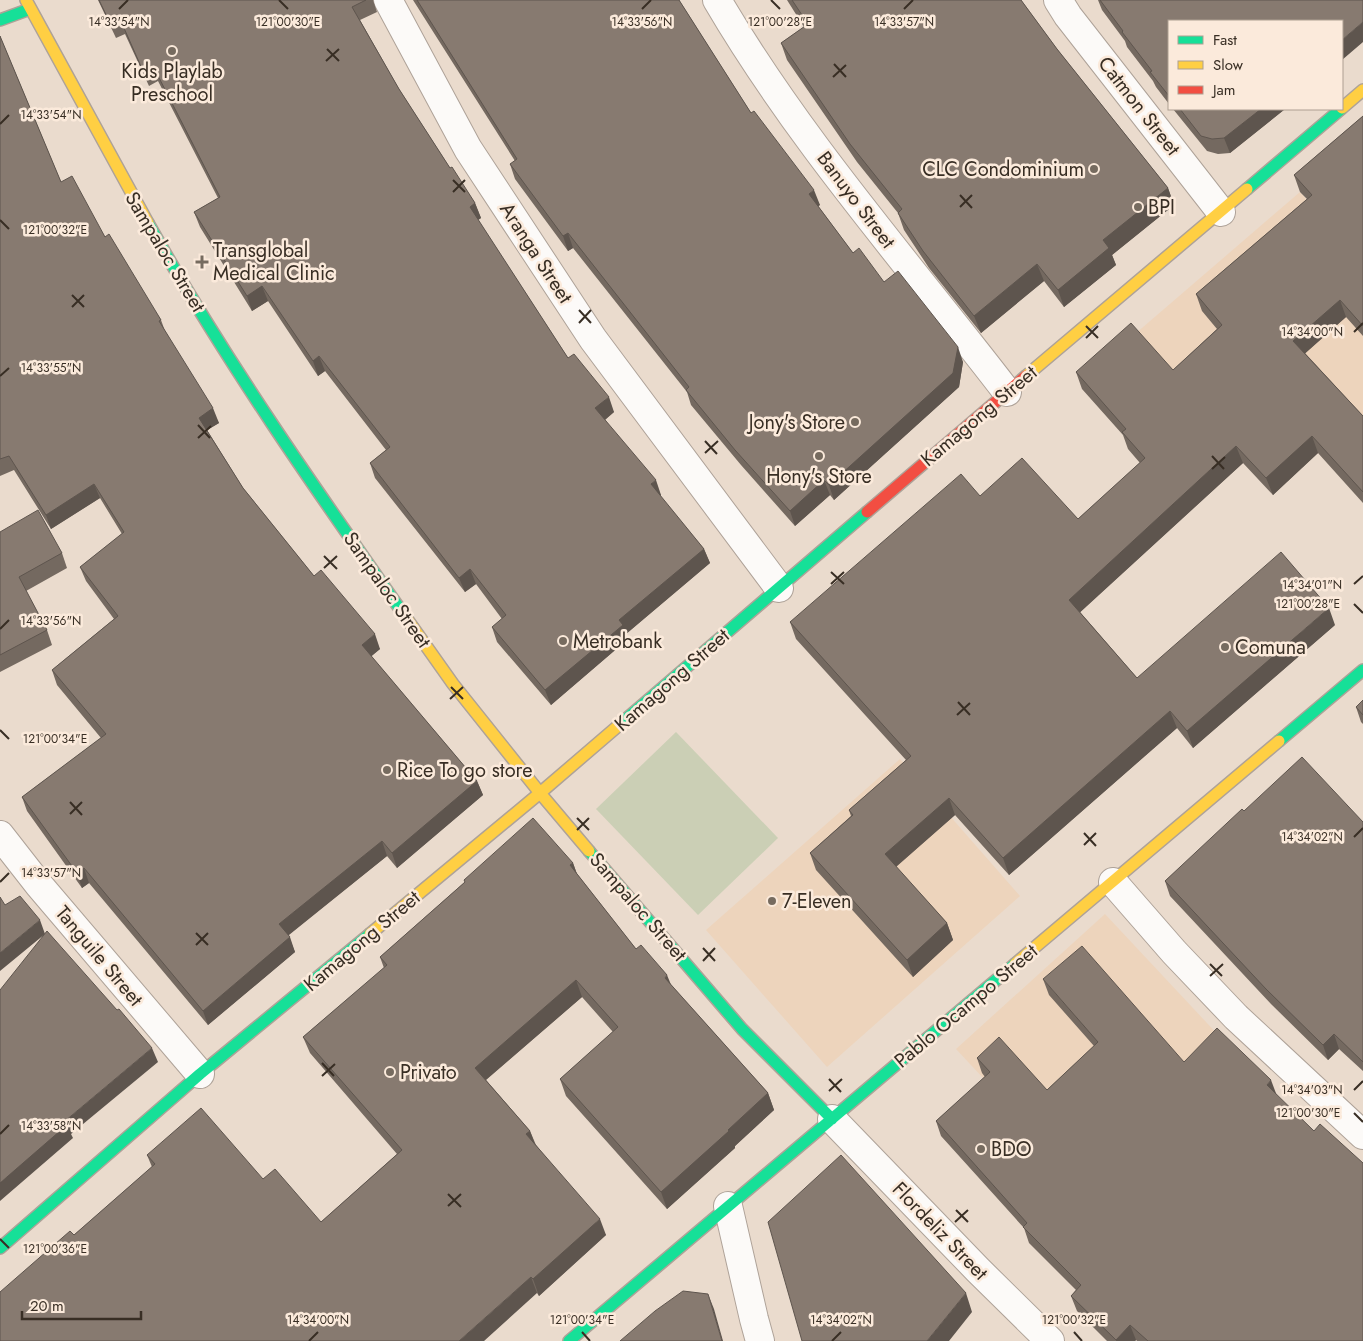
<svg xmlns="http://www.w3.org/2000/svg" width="1363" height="1341" font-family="Jost,sans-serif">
<rect width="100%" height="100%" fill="#eadbcd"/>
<path fill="#edd4bc" d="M 1300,192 L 1363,264 L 1363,428 L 1249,462 L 1135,334 Z
M 900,759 L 1020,896 L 827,1067 L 706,930 Z
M 1105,914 L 1221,1038 L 1078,1180 L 956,1049 Z"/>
<path fill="#cbcfb5" d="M 676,732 L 778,838 L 698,915 L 596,809 Z"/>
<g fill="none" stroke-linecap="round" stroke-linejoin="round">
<g stroke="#aea298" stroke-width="30">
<path id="street" d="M 388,0 L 468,149 L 593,339 L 779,588
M 717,0 C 799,140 908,263 1007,392
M 1058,0 L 1068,16 L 1221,212
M 0,835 L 39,885 L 200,1074
M 1113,882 L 1174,952 L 1236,1017 L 1363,1135
M 832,1119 L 978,1270 L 1050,1341
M 728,1206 L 754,1319 L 760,1341"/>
</g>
<g stroke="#aea298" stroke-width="14">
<path id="fast" d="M 0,20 L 30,9
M 1247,189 L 1341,109
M 148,223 C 225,360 316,490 407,619
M 618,726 L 867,512
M 1279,741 L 1363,670
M 589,851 L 742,1029 L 832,1119
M 0,1248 L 200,1074 L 370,934
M 569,1341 L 1015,964"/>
</g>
<g stroke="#aea298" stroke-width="14">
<path id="slow" d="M 26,0 L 148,223
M 1342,108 L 1363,90
M 1026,376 L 1247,189
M 407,619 L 453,684 L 540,793 L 589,851
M 370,934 L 540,793 L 618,726
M 1015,964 L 1279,741"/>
</g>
<g stroke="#aea298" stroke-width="14">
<path id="jam" d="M 867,512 L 1026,376"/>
</g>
<use href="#street" stroke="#fcfaf8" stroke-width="28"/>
<use href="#fast" stroke="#16e098" stroke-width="11"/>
<use href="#slow" stroke="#ffcf43" stroke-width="11"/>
<use href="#jam" stroke="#f24e42" stroke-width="11"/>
</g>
<path fill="#746960" d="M 98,0 L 373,0 L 377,12 L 360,20 L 399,89 L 450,168 L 475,203 L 481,218 L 478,220 L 568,358 L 614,412 L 605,420 L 661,495 L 660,496 L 704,549 L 710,563 L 626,634 L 628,639 L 551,705 L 497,642 L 492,627 L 502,619 L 476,584 L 465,592 L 375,478 L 370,463 L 386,450 L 325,371 L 318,376 L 268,301 L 252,311 L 200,227 L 194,212 L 218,198 L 158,81 L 149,86 L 125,34 L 116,38 Z
M 413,0 L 679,0 L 751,113 L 820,205 L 818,206 L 853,253 L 884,282 L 963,362 L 959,387 L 834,500 L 830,495 L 795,526 L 741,465 L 691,405 L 687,392 L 573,248 L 568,251 L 515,179 L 510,164 L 515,161 Z
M 787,0 L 1021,0 L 1057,49 L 1168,188 L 1174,205 L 1112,255 L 1116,265 L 1064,307 L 1044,281 L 981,333 L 929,268 L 904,230 L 898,213 L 857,162 L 787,60 L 781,43 L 804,27 Z
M 1098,0 L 1363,0 L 1169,21 L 1169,104 L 1156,87 L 1153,81 L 1127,47 L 1125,41 L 1102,10 Z
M 0,36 L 61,182 L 105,237 L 161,320 L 165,331 L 219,423 L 207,430 L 243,488 L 314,576 L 380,649 L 371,656 L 477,781 L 483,795 L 397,868 L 387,856 L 288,935 L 295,952 L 208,1025 L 89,883 L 82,888 L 27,811 L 22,797 L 101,738 L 57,685 L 52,670 L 114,619 L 86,581 L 80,567 L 122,534 L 100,498 L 51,529 L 14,470 L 0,476 Z
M 1173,109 L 1285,109 L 1230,153 L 1218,154 L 1207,151 Z
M 1363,116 L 1363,336 L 1346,317 L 1305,353 L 1363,416 L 1363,503 L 1318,453 L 1273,495 L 1243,463 L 1080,612 L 1137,678 L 1335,625 L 1193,748 L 1177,728 L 1009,875 L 955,815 L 896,867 L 947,923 L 953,940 L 913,977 L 816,870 L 810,853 L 851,816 L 849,810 L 906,760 L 796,639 L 790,622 L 980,496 L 1078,519 L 1140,463 L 1128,449 L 1123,435 L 1082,389 L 1076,372 L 1173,370 L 1217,329 L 1202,311 L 1196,294 L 1307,199 L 1300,192 L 1294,175 Z
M 0,532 L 62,553 L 67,568 L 26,591 L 47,630 L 52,645 L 0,672 Z
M 1363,700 L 1363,724 L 1361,722 L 1356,707 Z
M 1244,811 L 1363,822 L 1363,1071 L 1339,1049 L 1328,1060 L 1271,1004 L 1170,896 L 1165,881 Z
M 573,863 L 577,874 L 636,949 L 671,985 L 768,1093 L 774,1110 L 735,1146 L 735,1148 L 667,1209 L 566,1096 L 560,1079 L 613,1032 L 582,997 L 486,1080 L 530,1131 L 536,1145 L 606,1235 L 539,1296 L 537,1293 L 74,1235 L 152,1167 L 147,1155 L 263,1179 L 321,1222 L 397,1154 L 310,1053 L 303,1037 L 384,968 L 380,957 L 465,882 L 464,880 Z
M 1043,979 L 1363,1341 L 1137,1341 L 1136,1340 L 1135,1341 L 1107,1341 L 1077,1311 L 1071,1296 L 1076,1290 L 1029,1243 L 1024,1228 L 941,1136 L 936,1121 L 985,1077 L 982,1073 L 977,1058 L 1047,1090 L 1094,1046 L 1049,995 Z"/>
<path fill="#5e554e" d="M 1363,22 L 1363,42 L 1342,60 L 1342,40 Z
M 1261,109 L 1285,109 L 1230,153 L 1224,138 Z
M 1168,188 L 1174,205 L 1112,255 L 1116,265 L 1064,307 L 1058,290 L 1103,240 Z
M 814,190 L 820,205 L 814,209 L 809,194 Z
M 475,203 L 481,218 L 475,222 L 470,207 Z
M 568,233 L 573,248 L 568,251 L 563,236 Z
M 1037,264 L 1044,281 L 981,333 L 974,316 Z
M 262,286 L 268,301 L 252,311 L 247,296 Z
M 1340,300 L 1346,317 L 1300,358 L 1293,341 Z
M 958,347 L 963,362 L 959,387 L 834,500 L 829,485 Z
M 319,356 L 325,371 L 318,376 L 313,361 Z
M 609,397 L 614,412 L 601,423 L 595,408 Z
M 213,408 L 219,423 L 204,432 L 199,418 Z
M 1312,436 L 1318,453 L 1273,495 L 1266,478 Z
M 1236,446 L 1243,463 L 1075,617 L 1069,600 Z
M 656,480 L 661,495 L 656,499 L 651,484 Z
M 824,480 L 830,495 L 795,526 L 790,511 Z
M 94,484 L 100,498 L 51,529 L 46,515 Z
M 704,549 L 710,563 L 626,634 L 628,639 L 551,705 L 545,690 L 619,620 Z
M 470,569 L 476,584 L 465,592 L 459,578 Z
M 1329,608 L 1335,625 L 1193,748 L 1187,731 Z
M 375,634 L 380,649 L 367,660 L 362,645 Z
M 1170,711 L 1177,728 L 1009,875 L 1003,858 Z
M 477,781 L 483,795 L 397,868 L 392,853 Z
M 949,798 L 955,815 L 891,871 L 885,854 Z
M 382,841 L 387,856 L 284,939 L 279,924 Z
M 573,863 L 579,880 L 570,865 Z
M 84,868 L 89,883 L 82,888 L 77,873 Z
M 40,920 L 45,934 L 0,971 L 0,953 Z
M 947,923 L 953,940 L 913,977 L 907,960 Z
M 290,937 L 295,952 L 208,1025 L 203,1011 Z
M 667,975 L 674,992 L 665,978 Z
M 576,980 L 582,997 L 481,1084 L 475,1068 Z
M 1334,1034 L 1339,1049 L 1328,1060 L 1323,1045 Z
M 152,1048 L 158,1062 L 71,1134 L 73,1138 L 0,1201 L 0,1183 L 65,1121 Z
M 1271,1080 L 1277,1096 L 1267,1085 Z
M 768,1093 L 774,1110 L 735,1146 L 735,1148 L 667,1209 L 661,1192 Z
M 530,1131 L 536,1147 L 526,1134 Z
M 600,1219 L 606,1235 L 539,1296 L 533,1279 Z
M 531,1277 L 537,1293 L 484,1341 L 459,1341 Z
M 966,1293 L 972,1312 L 949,1341 L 927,1341 Z
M 708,1294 L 714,1309 L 723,1341 L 722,1341 Z
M 1130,1325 L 1136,1340 L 1135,1341 L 1116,1341 L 1116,1340 Z"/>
<path fill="#877a70" stroke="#5e554e" d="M 99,0 L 366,0 L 352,7 L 399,89 L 450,168 L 452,167 L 475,203 L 470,207 L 568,358 L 574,354 L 609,397 L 595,408 L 656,480 L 651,484 L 704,549 L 619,620 L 623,625 L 545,690 L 492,627 L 506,615 L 470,569 L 459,578 L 370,463 L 390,447 L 319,356 L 313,361 L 262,286 L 247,296 L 194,212 L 220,197 L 153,66 L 143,71 L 120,19 L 110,23 Z
M 417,0 L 679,0 L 751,113 L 754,111 L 814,190 L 809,194 L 853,253 L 859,248 L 884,282 L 898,271 L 958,347 L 953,373 L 829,485 L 824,480 L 790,511 L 735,450 L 686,390 L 689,387 L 568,233 L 563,236 L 510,164 L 517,159 Z
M 792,0 L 1021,0 L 1057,49 L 1168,188 L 1103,240 L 1109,248 L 1058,290 L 1037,264 L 974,316 L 923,251 L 898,213 L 902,209 L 850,144 L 781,43 L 808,24 Z
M 1100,0 L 1363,0 L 1363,22 L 1342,40 L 1342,21 L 1169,21 L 1169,96 L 1150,72 L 1152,71 L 1122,32 L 1123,31 Z
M 0,36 L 61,182 L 72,176 L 105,237 L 109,234 L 161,320 L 159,321 L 213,408 L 199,418 L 243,488 L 314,576 L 321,570 L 375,634 L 362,645 L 477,781 L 392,853 L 382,841 L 279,924 L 290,937 L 203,1011 L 84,868 L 77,873 L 22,797 L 106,734 L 52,670 L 118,616 L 80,567 L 124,532 L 94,484 L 46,515 L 9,456 L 0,459 Z
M 1180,109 L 1261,109 L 1224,138 L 1212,139 L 1201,136 Z
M 1363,116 L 1363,326 L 1340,300 L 1293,341 L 1363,416 L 1363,492 L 1312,436 L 1266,478 L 1236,446 L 1069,600 L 1137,678 L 1281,552 L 1329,608 L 1187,731 L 1170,711 L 1003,858 L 949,798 L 885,854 L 947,923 L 907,960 L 810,853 L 853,815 L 849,810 L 911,756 L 790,622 L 961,474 L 980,496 L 1022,458 L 1078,519 L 1145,458 L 1122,432 L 1126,429 L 1076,372 L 1131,323 L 1173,370 L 1222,325 L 1196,294 L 1312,195 L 1294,175 Z
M 38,510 L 62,553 L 19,577 L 47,630 L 0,655 L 0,532 Z
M 1363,700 L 1363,715 L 1356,707 Z
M 1302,757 L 1363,822 L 1363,1062 L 1334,1034 L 1323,1045 L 1266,989 L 1165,881 L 1242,809 L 1244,811 Z
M 533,818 L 573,863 L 570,865 L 636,949 L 641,945 L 667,975 L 665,978 L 768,1093 L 728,1130 L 729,1131 L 661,1192 L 560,1079 L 618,1027 L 576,980 L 475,1068 L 530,1131 L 526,1134 L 600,1219 L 533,1279 L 531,1277 L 459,1341 L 0,1341 L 0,1292 L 70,1231 L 74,1235 L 155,1164 L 147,1155 L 201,1108 L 263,1179 L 275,1169 L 321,1222 L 402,1150 L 303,1037 L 387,965 L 380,957 L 465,882 L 464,880 Z
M 20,896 L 40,920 L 0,953 L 0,897 L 5,905 Z
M 47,931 L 117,1010 L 119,1009 L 152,1048 L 65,1121 L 68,1124 L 0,1183 L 0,990 Z
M 1082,946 L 1184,1062 L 1217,1028 L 1271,1080 L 1267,1085 L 1314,1131 L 1320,1124 L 1363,1163 L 1363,1341 L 1148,1341 L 1130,1325 L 1116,1340 L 1071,1296 L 1081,1285 L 1023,1227 L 1027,1223 L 936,1121 L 990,1072 L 977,1058 L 999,1037 L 1047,1090 L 1098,1042 L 1043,979 Z
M 841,1155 L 966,1293 L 927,1341 L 802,1341 L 768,1222 Z
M 683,1291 L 708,1294 L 722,1341 L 620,1341 L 655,1311 Z"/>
<path fill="none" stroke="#382e24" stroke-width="2" d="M 279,0 L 288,9M 771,0 L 780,9M 119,9 L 128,0M 642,9 L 651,0M 904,9 L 913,0M 327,49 L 339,61M 326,61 L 339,49M 834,64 L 846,77M 833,77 L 846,65M 0,124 L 9,115M 453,180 L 465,192M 453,192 L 465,180M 960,195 L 972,208M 960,207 L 972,195M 0,220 L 9,229M 72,295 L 84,307M 72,307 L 84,295M 579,310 L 591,323M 579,323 L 591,310M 1086,326 L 1098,338M 1354,332 L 1363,323M 1086,338 L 1098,326M 0,376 L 9,368M 198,425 L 210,438M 198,438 L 211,426M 705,441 L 717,454M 705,453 L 718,441M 1212,456 L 1224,469M 1212,469 L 1225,457M 324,556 L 337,569M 324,568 L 337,556M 831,572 L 844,584M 831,584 L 844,572M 1354,584 L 1363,576M 1354,604 L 1363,613M 0,629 L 9,620M 451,687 L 463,699M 450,699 L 463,687M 958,702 L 970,715M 957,715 L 970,703M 0,730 L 9,739M 70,802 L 82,815M 70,814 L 82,802M 577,818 L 589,830M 577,830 L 589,818M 1084,833 L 1096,846M 1354,837 L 1363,828M 1084,845 L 1096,833M 0,882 L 9,873M 196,933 L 208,945M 196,945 L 208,933M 703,948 L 715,961M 703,961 L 715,948M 1210,964 L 1222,976M 1210,976 L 1223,964M 322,1063 L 334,1076M 322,1076 L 335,1064M 829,1079 L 841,1092M 1354,1090 L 1363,1081M 829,1091 L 842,1079M 1354,1113 L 1363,1122M 0,1134 L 9,1125M 448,1194 L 461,1207M 448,1206 L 461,1194M 956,1210 L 968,1222M 955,1222 L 968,1210M 0,1239 L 9,1248M 582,1332 L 590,1341M 1074,1332 L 1082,1341M 309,1341 L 318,1332M 832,1341 L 841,1332"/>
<g fill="#766b5f" stroke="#fbeadb" stroke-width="2">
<circle cx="172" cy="51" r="5"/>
<circle cx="1094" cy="169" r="5"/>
<circle cx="1138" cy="207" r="5"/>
<path d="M199.5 254.5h5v5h5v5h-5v5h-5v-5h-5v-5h5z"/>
<circle cx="855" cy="422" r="5"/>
<circle cx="819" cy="456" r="5"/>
<circle cx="563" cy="641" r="5"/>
<circle cx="1225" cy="647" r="5"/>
<circle cx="387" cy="770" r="5"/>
<circle cx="772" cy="901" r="5"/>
<circle cx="390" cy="1072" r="5"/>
<circle cx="981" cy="1149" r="5"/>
</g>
<g text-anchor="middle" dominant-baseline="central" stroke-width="5" stroke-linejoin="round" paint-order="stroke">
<g font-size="20" fill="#382e24" stroke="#fbeadb" text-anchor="start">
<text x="172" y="71" text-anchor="middle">Kids Playlab<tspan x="172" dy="23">Preschool</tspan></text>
<text x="1084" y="169" text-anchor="end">CLC Condominium</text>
<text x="1148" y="207">BPI</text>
<text x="213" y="250">Transglobal<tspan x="213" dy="23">Medical Clinic</tspan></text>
<text x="845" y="422" text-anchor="end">Jony's Store</text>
<text x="819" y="476" text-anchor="middle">Hony's Store</text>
<text x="573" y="641">Metrobank</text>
<text x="1235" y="647">Comuna</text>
<text x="397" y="770">Rice To go store</text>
<text x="782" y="901">7-Eleven</text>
<text x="400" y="1072">Privato</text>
<text x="991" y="1149">BDO</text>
</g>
<g font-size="20" fill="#382e24" stroke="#fbeadb">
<text transform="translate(1139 106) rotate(52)">Catmon Street</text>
<text transform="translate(856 200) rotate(53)">Banuyo Street</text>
<text transform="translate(165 252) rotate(59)">Sampaloc Street</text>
<text transform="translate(536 253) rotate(57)">Aranga Street</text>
<text transform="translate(979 416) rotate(-40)">Kamagong Street</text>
<text transform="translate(387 590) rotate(55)">Sampaloc Street</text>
<text transform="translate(672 680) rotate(-41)">Kamagong Street</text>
<text transform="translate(638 907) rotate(49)">Sampaloc Street</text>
<text transform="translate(362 941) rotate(-40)">Kamagong Street</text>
<text transform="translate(99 956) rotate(50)">Tanguile Street</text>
<text transform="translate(966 1006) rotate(-40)">Pablo Ocampo Street</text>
<text transform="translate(940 1231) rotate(46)">Flordeliz Street</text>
</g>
</g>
<g font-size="12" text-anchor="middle" fill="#382e24" stroke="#fbeadb" stroke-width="5" stroke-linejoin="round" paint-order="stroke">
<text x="119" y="26">14°33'54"N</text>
<text x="642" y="26">14°33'56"N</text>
<text x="904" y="26">14°33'57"N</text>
<text x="288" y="26">121°00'30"E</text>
<text x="780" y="26">121°00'28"E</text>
<text x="51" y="119">14°33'54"N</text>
<text x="55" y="234">121°00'32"E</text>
<text x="1312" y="336">14°34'00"N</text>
<text x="51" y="372">14°33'55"N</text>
<text x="1312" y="589">14°34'01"N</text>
<text x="1308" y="608">121°00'28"E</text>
<text x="51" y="625">14°33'56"N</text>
<text x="55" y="743">121°00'34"E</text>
<text x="1312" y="841">14°34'02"N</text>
<text x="51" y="877">14°33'57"N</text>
<text x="1312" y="1094">14°34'03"N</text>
<text x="1308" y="1117">121°00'30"E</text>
<text x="51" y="1130">14°33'58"N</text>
<text x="55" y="1253">121°00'36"E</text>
<text x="582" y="1324">121°00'34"E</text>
<text x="1074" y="1324">121°00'32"E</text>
<text x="318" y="1324">14°34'00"N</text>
<text x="841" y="1324">14°34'02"N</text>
</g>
<rect x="1168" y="20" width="175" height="90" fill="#fbeadb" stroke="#ad9f92"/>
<rect x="1178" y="36" width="25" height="8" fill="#16e098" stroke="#ad9f92"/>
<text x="1213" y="45" font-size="15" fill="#382e24">Fast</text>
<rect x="1178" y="61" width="25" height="8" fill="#ffcf43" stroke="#ad9f92"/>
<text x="1213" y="70" font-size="15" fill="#382e24">Slow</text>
<rect x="1178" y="86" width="25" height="8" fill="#f24e42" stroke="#ad9f92"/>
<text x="1213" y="95" font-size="15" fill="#382e24">Jam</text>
<path d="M22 1311v8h119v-8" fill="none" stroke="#382e24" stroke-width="2.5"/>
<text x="30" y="1311" font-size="15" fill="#382e24" stroke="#fbeadb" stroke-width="4" paint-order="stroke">20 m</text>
</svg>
